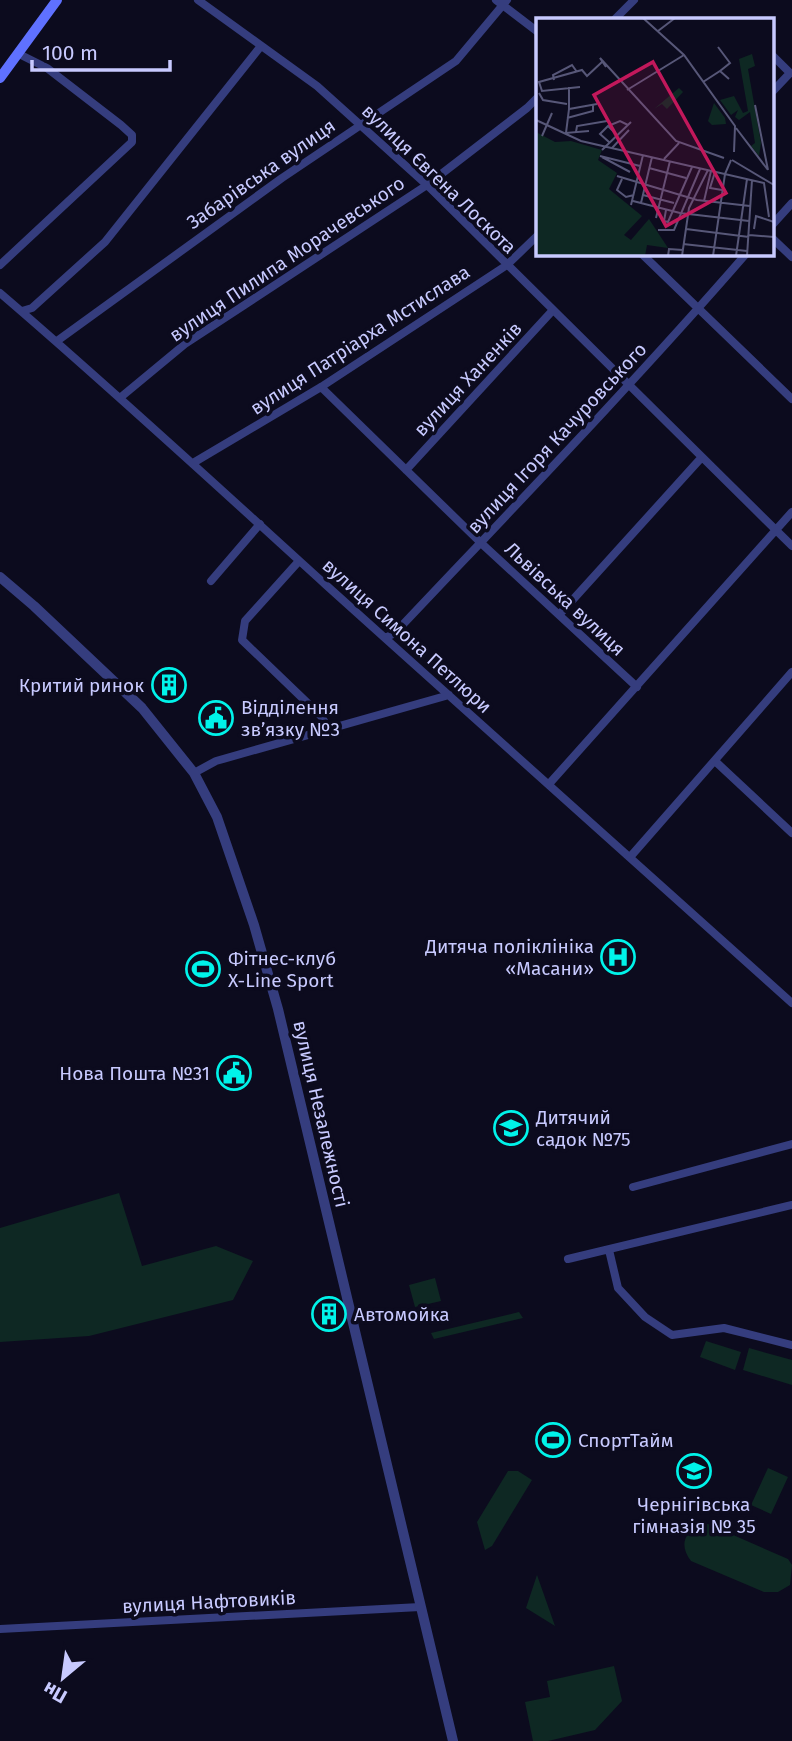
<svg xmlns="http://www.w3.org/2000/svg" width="792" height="1741" font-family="'Fira Sans',sans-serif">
<rect width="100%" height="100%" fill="#0c0b1e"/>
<path fill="#0e2823" d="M 119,1193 L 142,1266 L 216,1246 L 253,1261 L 233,1300 L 89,1336 L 0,1342 L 0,1228 Z
M 435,1278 L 441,1301 L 415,1307 L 409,1285 Z
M 519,1312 L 523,1318 L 434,1339 L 431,1333 Z
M 706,1341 L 741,1352 L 735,1370 L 700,1357 Z
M 749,1348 L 792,1360 L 792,1385 L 743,1370 Z
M 768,1468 L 788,1477 L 771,1514 L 751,1505 Z
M 508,1471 L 518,1471 L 532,1480 L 492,1546 L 485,1550 L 477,1522 Z
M 701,1524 L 708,1524 L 788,1559 L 792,1565 L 790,1585 L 778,1592 L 764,1592 L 691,1561 C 679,1546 684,1532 701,1524 Z
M 537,1575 L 555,1626 L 526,1608 Z
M 614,1666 L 622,1701 L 595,1730 L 548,1741 L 533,1741 L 525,1702 L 550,1697 L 547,1681 Z"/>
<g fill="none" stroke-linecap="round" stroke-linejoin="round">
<path stroke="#353d7e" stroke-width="8" d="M 198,0 L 317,86 L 427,185 L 792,546
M 496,0 L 538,32
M 615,19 L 634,0
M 773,56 L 790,73 L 773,91
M 773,224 L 792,203
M 773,239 L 792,257
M 642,254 L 792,399
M 0,265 L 132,142 L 132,135 L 121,125 L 47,68 L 19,54
M 0,293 C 111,388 218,487 326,585 C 481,725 638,863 792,1003
M 22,311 L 32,308 L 105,242 L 261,46
M 57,341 L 282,178 L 456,61 L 507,0
M 321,387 L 481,543 L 637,687
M 121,397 L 185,344 L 427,185 L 527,108 L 538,97
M 193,463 L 321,387 L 507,265 L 538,235
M 406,470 L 553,310
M 299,561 L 245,621 L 242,640 L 321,716 L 329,729
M 211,581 L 260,524
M 559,615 L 702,457
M 385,638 L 395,633 C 513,508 633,384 746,254
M 715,761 L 792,833
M 194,773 L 216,761 L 449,695
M 549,784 L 792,512
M 631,856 L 792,672
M 633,1187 L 792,1144
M 609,1250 L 618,1288 L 645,1317 L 672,1335 L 724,1328 L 792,1345
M 568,1259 L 792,1205
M 0,1629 L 420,1607"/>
<path stroke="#353d7e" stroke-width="10" d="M 0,577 L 34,606 L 142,708 L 194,773 L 217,817 L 254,925 L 278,1009 L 453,1741"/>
<path stroke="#5f71ff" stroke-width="10" d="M 0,78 L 57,0"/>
</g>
<defs>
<g id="building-ring" transform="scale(1.75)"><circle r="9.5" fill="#0c0b1e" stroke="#00f3ea" stroke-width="1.5"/><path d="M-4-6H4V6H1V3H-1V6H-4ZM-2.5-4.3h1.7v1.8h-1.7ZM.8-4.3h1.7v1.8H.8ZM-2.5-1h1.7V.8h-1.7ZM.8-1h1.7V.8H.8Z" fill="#00f3ea"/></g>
<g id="civic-ring" transform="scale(1.75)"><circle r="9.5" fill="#0c0b1e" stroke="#00f3ea" stroke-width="1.5"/><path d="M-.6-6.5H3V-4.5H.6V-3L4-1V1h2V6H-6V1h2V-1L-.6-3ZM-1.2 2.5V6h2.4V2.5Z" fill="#00f3ea"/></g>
<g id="hospital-ring" transform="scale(1.75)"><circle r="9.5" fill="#0c0b1e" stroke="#00f3ea" stroke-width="1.5"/><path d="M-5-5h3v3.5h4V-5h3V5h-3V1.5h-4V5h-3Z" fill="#00f3ea"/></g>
<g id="stadium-ring" transform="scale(1.75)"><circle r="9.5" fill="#0c0b1e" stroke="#00f3ea" stroke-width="1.5"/><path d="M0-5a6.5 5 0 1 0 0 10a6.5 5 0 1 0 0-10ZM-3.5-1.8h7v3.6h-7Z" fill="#00f3ea"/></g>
<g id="school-ring" transform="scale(1.75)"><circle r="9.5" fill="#0c0b1e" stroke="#00f3ea" stroke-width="1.5"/><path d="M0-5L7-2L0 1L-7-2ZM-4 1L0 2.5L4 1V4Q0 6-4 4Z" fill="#00f3ea"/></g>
</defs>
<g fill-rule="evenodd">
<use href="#building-ring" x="169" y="685"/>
<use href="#civic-ring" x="216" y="718"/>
<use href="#hospital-ring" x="618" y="957"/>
<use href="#stadium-ring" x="203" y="969"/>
<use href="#civic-ring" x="234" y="1073"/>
<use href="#school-ring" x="511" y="1128"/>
<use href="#building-ring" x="329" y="1314"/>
<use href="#stadium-ring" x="553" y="1440"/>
<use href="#school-ring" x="694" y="1471"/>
</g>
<g text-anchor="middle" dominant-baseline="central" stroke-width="7" stroke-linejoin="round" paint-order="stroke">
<g font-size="19" fill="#c8caff" stroke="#0c0b1e">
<text transform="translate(261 174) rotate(-35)">Забарівська вулиця</text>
<text transform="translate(439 179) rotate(44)">вулиця Євгена Лоскота</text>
<text transform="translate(287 259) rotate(-34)">вулиця Пилипа Морачевського</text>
<text transform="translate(360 340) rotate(-33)">вулиця Патріарха Мстислава</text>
<text transform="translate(468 379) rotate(-47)">вулиця Ханенків</text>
<text transform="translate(557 438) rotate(-47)">вулиця Ігоря Качуровського</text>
<text transform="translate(565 599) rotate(43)">Львівська вулиця</text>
<text transform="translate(407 636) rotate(42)">вулиця Симона Петлюри</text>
<text transform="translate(321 1114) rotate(77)">вулиця Незалежності</text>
<text transform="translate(209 1602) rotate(-3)">вулиця Нафтовиків</text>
</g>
<g font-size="19" fill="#c8caff" stroke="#0c0b1e" text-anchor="start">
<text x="144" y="685" text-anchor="end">Критий ринок</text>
<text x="241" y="707">Відділення<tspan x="241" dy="22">зв’язку №3</tspan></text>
<text x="594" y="946" text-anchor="end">Дитяча поліклініка<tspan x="594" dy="22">«Масани»</tspan></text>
<text x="228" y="958">Фітнес-клуб<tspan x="228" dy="22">X-Line Sport</tspan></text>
<text x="210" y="1073" text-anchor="end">Нова Пошта №31</text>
<text x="536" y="1117">Дитячий<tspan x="536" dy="22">садок №75</tspan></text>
<text x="354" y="1314">Автомойка</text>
<text x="578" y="1440">СпортТайм</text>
<text x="694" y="1504" text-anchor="middle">Чернігівська<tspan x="694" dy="22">гімназія № 35</tspan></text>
</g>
</g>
<g transform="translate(536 18)">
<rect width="238" height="238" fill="#0c0b1e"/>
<path d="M 216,36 L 219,48 L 212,51 L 225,125 L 223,138 L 215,128 L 219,125 L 214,94 L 203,102 L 199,99 L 202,92 L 195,97 L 184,82 L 198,78 L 207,95 L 212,93 L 203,41 ZM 143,70 L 147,74 L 131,91 L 126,86 L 118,91 ZM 178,85 L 189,100 L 190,106 L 176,107 L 172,103 ZM 0,114 L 19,124 L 35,123 L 66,132 L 62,142 L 81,155 L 73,171 L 106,198 L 88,217 L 95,222 L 113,201 L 132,230 L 111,227 L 109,238 L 0,238 Z" fill="#0e2823"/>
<path fill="none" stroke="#575778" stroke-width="2" d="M 107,0 L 148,37 L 199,108 L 198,134M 122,13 L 139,0M 182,29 L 194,45 L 184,53M 70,49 L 64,40 L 140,123 L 188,140M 18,62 L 17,57 L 36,47 L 41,54M 167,64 L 184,53 L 193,61M 33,69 L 33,91 L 61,86M 44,69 L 6,73 L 3,64 L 46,52 L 51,58 L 66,44M 91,72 L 148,37M 3,75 L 7,82 L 31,86M 219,87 L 232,152M 33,91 L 30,115 L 53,113M 31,100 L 57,93 L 57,87M 0,102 L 45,123 L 228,165 L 233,199M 72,108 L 84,103 L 92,107M 200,110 L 232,152M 40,114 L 41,108 L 71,103M 6,118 L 16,95M 73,124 L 64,116 L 72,108 L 78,114M 76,130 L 93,112M 66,132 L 95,104M 64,138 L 104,148M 66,139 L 94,154M 128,141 L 143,125M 196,142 L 238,167M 113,150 L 150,160M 179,154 L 174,170 L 186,172M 81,158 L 161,182 L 214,188M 86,161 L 81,172 L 90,179 L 98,177M 107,177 L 138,185M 97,183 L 144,195 L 213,203M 168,183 L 175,153M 105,185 L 116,139M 95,187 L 107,137M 130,192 L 128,203 L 132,204 L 156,149M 120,200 L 134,143M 150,211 L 213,219M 218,211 L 220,198 L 238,204M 122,212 L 138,212 L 164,151M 213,217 L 238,219M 147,226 L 211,233M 132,238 L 133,231 L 147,232M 146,238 L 153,190 L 172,152M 177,238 L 189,156 L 195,142M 200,238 L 211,161M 211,238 L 216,162"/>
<path fill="#c2185b" fill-opacity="0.15" stroke="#c2185b" stroke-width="3.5" d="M 117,44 L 190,175 L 130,208 L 58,77 Z"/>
<rect width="238" height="238" fill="none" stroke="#c8caff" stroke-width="3.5"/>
</g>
<g transform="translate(63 1678) rotate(209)" stroke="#0c0b1e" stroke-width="5" paint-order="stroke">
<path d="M0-5L12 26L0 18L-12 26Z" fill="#c8caff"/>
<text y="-10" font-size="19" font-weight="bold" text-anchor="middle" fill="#c8caff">Пн</text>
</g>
<path d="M32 60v10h138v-10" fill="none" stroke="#c8caff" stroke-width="3.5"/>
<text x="42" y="60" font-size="21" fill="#c8caff" stroke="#0c0b1e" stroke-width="5" paint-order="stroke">100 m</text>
</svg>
